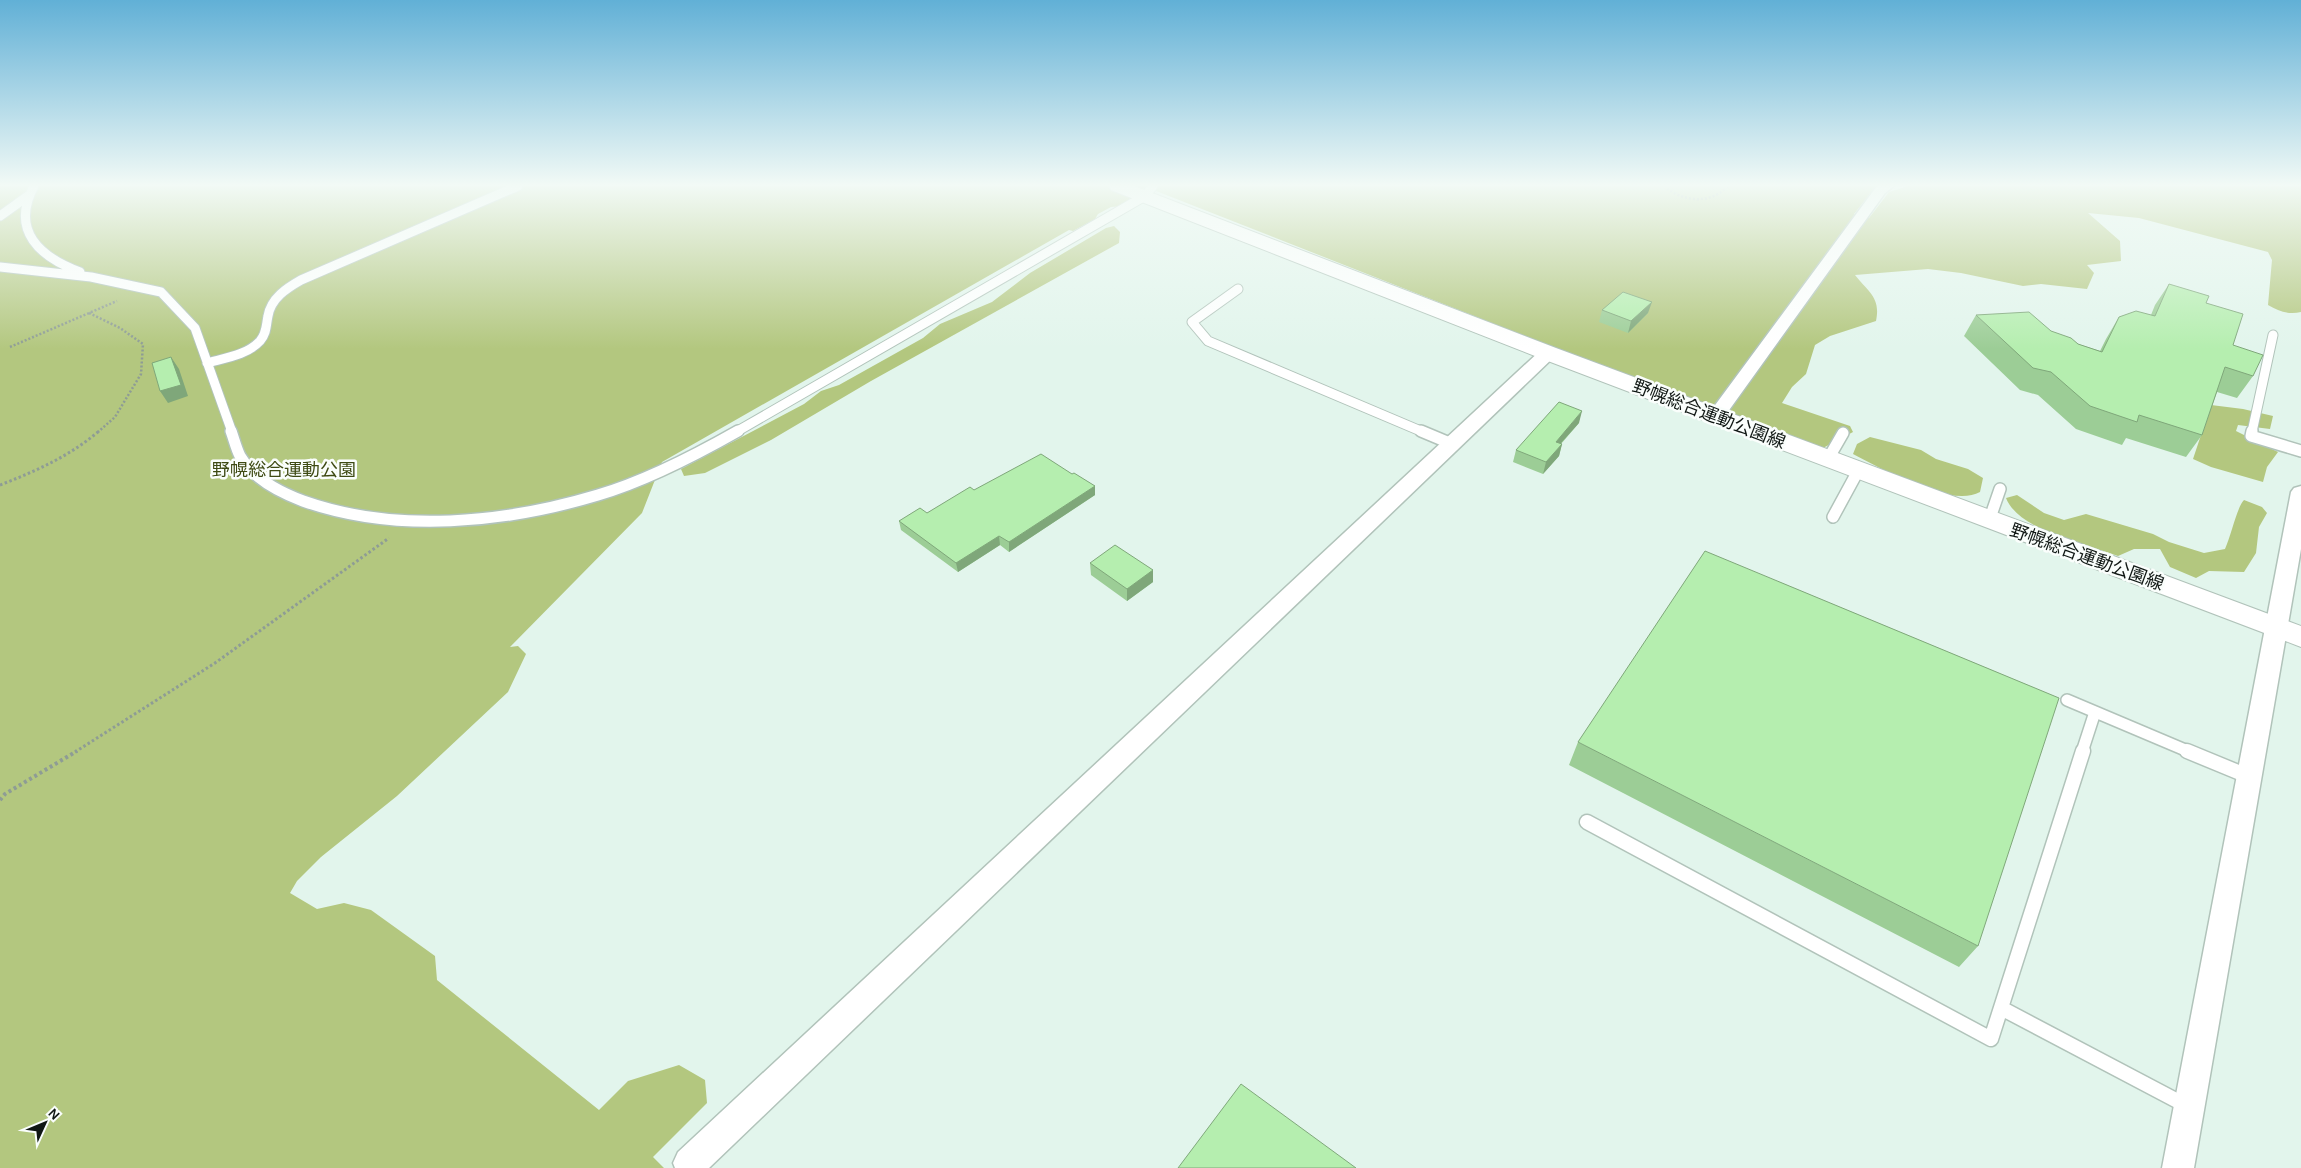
<svg xmlns="http://www.w3.org/2000/svg" width="2301" height="1168" font-family="Karla,'Noto Sans JP',sans-serif">
<rect width="100%" height="100%" fill="#e2f5ec"/>
<path fill="#b3c77f" d="M 0,186 L 1876,186 L 1854,214 L 1869,218 L 1889,192 L 1908,186 L 2301,186 L 2301,312 C 2288,315 2279,311 2268,305 L 2272,260 L 2268,252 L 2139,218 L 2088,213 L 2120,241 L 2121,261 L 2087,265 L 2094,273 L 2087,289 L 2041,284 L 2023,286 L 1961,273 L 1928,269 L 1855,275 C 1868,292 1881,297 1876,321 L 1830,336 L 1815,345 L 1806,374 L 1792,387 L 1782,403 L 1850,426 L 1853,432 L 1823,448 L 1624,375 L 1146,187 L 1131,195 L 1129,201 L 1122,206 L 1111,207 L 1098,214 L 1095,219 L 1073,231 L 1069,230 L 662,462 L 642,513 L 510,647 L 518,646 L 526,654 L 508,692 L 397,796 L 321,857 L 297,881 L 290,893 L 317,909 L 344,903 L 371,910 L 435,956 L 437,980 L 599,1110 L 628,1081 L 679,1065 L 705,1080 L 707,1103 L 653,1157 L 664,1168 L 0,1168 Z
M 1114,226 L 1120,232 L 1119,243 L 871,381 L 771,440 L 705,473 L 684,476 L 681,469 L 804,404 L 821,391 L 839,385 L 923,338 L 940,324 L 992,302 L 1030,273 L 1106,228 Z
M 2211,405 L 2243,409 L 2273,416 L 2270,429 L 2238,425 L 2236,431 L 2278,452 L 2267,467 L 2263,482 L 2211,467 L 2193,459 Z
M 1870,437 L 1921,450 L 1936,459 L 1968,469 L 1983,478 L 1980,492 C 1950,509 1881,468 1853,454 L 1857,444 Z
M 2017,495 L 2044,513 L 2064,520 L 2086,514 L 2153,534 L 2169,542 L 2204,553 L 2225,549 C 2231,536 2237,507 2244,500 L 2262,507 L 2267,513 L 2259,527 L 2256,553 L 2244,572 L 2209,571 L 2196,578 L 2170,567 L 2160,549 L 2134,549 L 2118,556 C 2087,544 2019,531 2006,498 Z"/>
<g fill="none" stroke-linecap="round" stroke-linejoin="round">
<g stroke="#b1c3ba" stroke-width="11">
<path id="lane-far2" d="M 34,186 C 10,231 40,257 80,272
M 0,216 L 28,196
M 0,267 L 91,277 L 161,292 L 195,328 L 232,432
M 1238,289 L 1192,322 L 1208,341 L 1423,432
M 207,363 C 225,358 247,355 260,341 C 267,333 266,325 268,316 C 271,298 287,288 301,280 L 518,186
M 736,432 L 1145,196 L 1153,186
M 2252,432 L 2273,335"/>
</g>
<g stroke="#b1c3ba" stroke-width="14">
<path id="lane-far1" d="M 231,431 C 234,439 236,448 240,456 C 253,479 279,492 303,501 C 396,534 505,523 598,495 C 646,481 694,456 738,431
M 1421,431 L 1452,444
M 2252,431 L 2251,436 L 2301,451
M 1828,459 L 1843,433
M 1833,517 L 1858,471
M 1989,521 L 2000,489
M 2067,700 L 2190,752
M 2082,752 L 2095,712"/>
</g>
<g stroke="#b1c3ba" stroke-width="17">
<path id="lane" d="M 2187,751 L 2250,777
M 1587,822 L 1991,1039 L 2083,751
M 2001,1008 L 2187,1106"/>
</g>
<g stroke="#b1c3ba" stroke-width="3">
<path id="street" d="M 1877,186 L 1894,186 L 1885,193 L 1722,420 L 1710,420 L 1707,416 L 1710,412 Z
M 1548,348 L 1554,349 L 1557,353 L 1554,357 L 709,1168 L 675,1168 L 673,1163 L 678,1152 L 1542,349 Z
M 2301,486 L 2301,549 L 2194,1168 L 2162,1168 L 2291,492 L 2294,488 Z"/>
</g>
<g stroke="#b1c3ba" stroke-width="2">
<path id="secondary" d="M 1109,186 L 1134,186 L 1556,348 L 2301,626 L 2301,647 L 1540,358 L 1111,190 Z"/>
</g>
<path stroke="#8e9c95" stroke-width="2.5" stroke-dasharray="2 2" stroke-linecap="butt" d="M 1664,186 C 1683,202 1710,205 1728,186
M 89,313 L 120,328 L 143,344 L 141,374 L 115,417 L 98,432
M 10,347 L 117,301"/>
<path stroke="#8e9c95" stroke-width="3" stroke-dasharray="2.5 2.5" stroke-linecap="butt" d="M 0,485 C 36,471 70,456 99,431
M 75,752 L 215,663 L 389,538"/>
<path stroke="#8e9c95" stroke-width="4" stroke-dasharray="3 3" stroke-linecap="butt" d="M 0,800 L 5,794 L 77,751"/>
<use href="#lane-far2" stroke="#fff" stroke-width="9"/>
<use href="#lane-far1" stroke="#fff" stroke-width="11"/>
<use href="#lane" stroke="#fff" stroke-width="14"/>
<use href="#street" fill="#fff" fill-rule="evenodd"/>
<use href="#secondary" fill="#fff" fill-rule="evenodd"/>
</g>
<path fill="#9ccd96" d="M 2169,284 L 2206,303 L 2253,376 L 2237,398 L 2217,392 L 2202,435 L 2186,457 L 2126,438 L 2122,445 L 2076,429 L 2038,395 L 2020,390 L 1964,336 L 1976,315 L 2051,331 L 2078,344 L 2100,351 L 2106,339 L 2119,317 L 2151,315 L 2155,305 Z
M 1602,310 L 1648,313 L 1628,333 L 1599,322 Z
M 1579,423 L 1561,444 L 1562,444 L 1559,456 L 1543,474 L 1513,462 L 1516,450 Z
M 1072,474 L 1095,486 L 1095,495 L 1009,552 L 1000,545 L 958,572 L 901,530 L 899,521 L 927,513 L 974,490 Z
M 1090,563 L 1153,570 L 1153,582 L 1127,601 L 1091,575 Z
M 1578,742 L 1978,946 L 1959,967 L 1569,765 Z"/>
<path fill="#7fa77a" d="M 1652,302 L 1648,313 L 1628,333 L 1631,321 Z
M 171,357 L 179,369 L 188,396 L 168,403 L 160,391 Z
M 1582,411 L 1579,423 L 1552,453 L 1556,442 Z
M 1562,444 L 1559,456 L 1543,474 L 1546,462 Z
M 1095,486 L 1095,495 L 1009,552 L 1009,542 Z
M 999,536 L 1000,545 L 958,572 L 956,563 Z
M 1153,570 L 1153,582 L 1127,601 L 1127,589 Z"/>
<path fill="#b5eeaf" stroke="#7fa77a" d="M 2169,284 L 2209,296 L 2206,303 L 2243,314 L 2233,345 L 2263,355 L 2253,376 L 2225,367 L 2202,435 L 2139,415 L 2137,422 L 2090,406 L 2051,372 L 2033,368 L 1976,315 L 2029,312 L 2051,331 L 2071,338 L 2078,344 L 2102,352 L 2119,317 L 2136,311 L 2155,316 Z
M 1623,292 L 1652,302 L 1631,321 L 1602,310 Z
M 171,357 L 181,385 L 160,391 L 152,363 Z
M 1559,402 L 1582,411 L 1556,442 L 1562,444 L 1546,462 L 1516,450 Z
M 1041,454 L 1072,474 L 1074,473 L 1095,486 L 1009,542 L 999,536 L 956,563 L 899,521 L 920,508 L 927,513 L 970,487 L 974,490 Z
M 1115,545 L 1153,570 L 1127,589 L 1090,563 Z
M 1705,551 L 2059,698 L 1978,946 L 1578,742 Z
M 1241,1084 L 1356,1168 L 1178,1168 Z"/>
<linearGradient id="sky" x2="0" y2="1"><stop stop-color="#61b0d6"/><stop offset="0.53" stop-color="#f2faf6"/><stop offset="1" stop-color="#f2faf6" stop-opacity="0"/></linearGradient>
<rect width="2301" height="349" fill="url(#sky)"/>
<g text-anchor="middle" dominant-baseline="central" stroke-width="5" stroke-linejoin="round" paint-order="stroke">
<g font-size="18" fill="#101714" stroke="#fafefc">
<text transform="translate(1709 414) rotate(21)">野幌総合運動公園線</text>
<text transform="translate(2087 557) rotate(20)">野幌総合運動公園線</text>
</g>
<g font-size="18" fill="#3e4a13" stroke="#fafefc">
<text x="284" y="470">野幌総合運動公園</text>
</g>
</g>
<g transform="translate(45 1123) rotate(46)" stroke="#fafefc" stroke-width="4" paint-order="stroke">
<path d="M0-4L9 19L0 12L-9 19Z" fill="#101714"/>
<text y="-8" font-size="14" font-weight="bold" text-anchor="middle" fill="#101714">N</text>
</g>
</svg>
